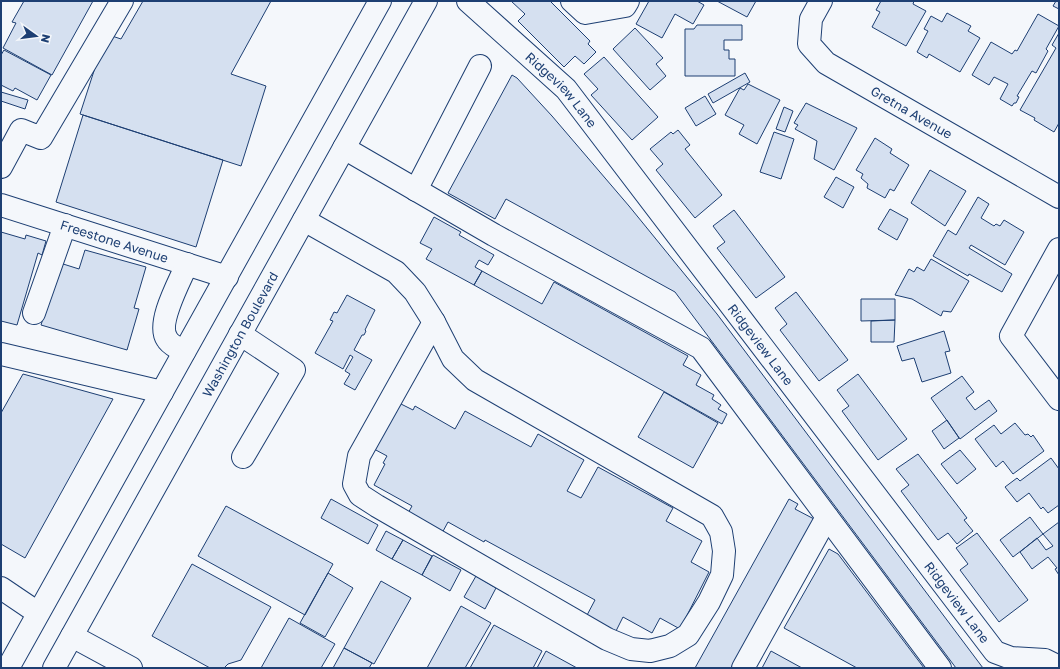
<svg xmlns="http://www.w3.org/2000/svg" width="1060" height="669" font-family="'Golos Text',sans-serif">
<rect width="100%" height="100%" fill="#f4f7fb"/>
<path fill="#d5e0f0" stroke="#1d3f73" d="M 24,1 L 93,1 L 52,75 L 3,48 L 16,23 L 12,22 Z
M 143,1 L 271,1 L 231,74 L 266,86 L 241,166 L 80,114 L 106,34 L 121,39 Z
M 511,1 L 550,1 L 590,41 L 588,44 L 596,52 L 584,64 L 575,56 L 564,67 L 518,21 L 525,14 Z
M 649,1 L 697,1 L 704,5 L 693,24 L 675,14 L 662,38 L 636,24 Z
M 717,1 L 756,1 L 747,17 Z
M 881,1 L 914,1 L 913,4 L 926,11 L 906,46 L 872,27 L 880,12 L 876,10 Z
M 1056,1 L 1059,1 L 1059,9 L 1053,6 Z
M 947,13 L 971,26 L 968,31 L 980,38 L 960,72 L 929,54 L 927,58 L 917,52 L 928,31 L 924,29 L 931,16 L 942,22 Z
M 1038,14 L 1059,26 L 1046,49 L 1048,51 L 1036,73 L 1032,71 L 1017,96 L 1019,97 L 1016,103 L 1014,103 L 1012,106 L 1000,99 L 1008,84 L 994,77 L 989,85 L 972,75 L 991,42 L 1012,54 L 1015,50 L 1017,51 Z
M 697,25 L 742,25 L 742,40 L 724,40 L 724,50 L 729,50 L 729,59 L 735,59 L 735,76 L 685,76 L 685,29 L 694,29 Z
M 635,28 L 663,58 L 656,64 L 666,76 L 650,90 L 613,49 Z
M 1059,33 L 1059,123 L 1054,132 L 1034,120 L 1035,118 L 1020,110 L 1056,48 L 1052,45 Z
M 4,50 L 51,75 L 37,100 L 15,88 L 13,91 L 1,85 L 1,55 Z
M 604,57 L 658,117 L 632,140 L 591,95 L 598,89 L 584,74 Z
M 745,73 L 750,82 L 713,103 L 708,94 Z
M 512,75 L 517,78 L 552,116 L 629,206 L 717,314 L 983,668 L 956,668 L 675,292 L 506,199 L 495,219 L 448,193 Z
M 748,84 L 780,100 L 757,144 L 739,134 L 744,125 L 725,115 L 740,88 L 744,90 Z
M 1,92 L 28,100 L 25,109 L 1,101 Z
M 705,96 L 716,114 L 696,126 L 685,108 Z
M 806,103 L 857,128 L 834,170 L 814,159 L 817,141 L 795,129 L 798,125 L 794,123 Z
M 784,107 L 793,111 L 785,132 L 776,129 Z
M 83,115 L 223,160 L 196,247 L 56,202 Z
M 678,130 L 690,145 L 685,149 L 722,195 L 695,218 L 656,170 L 663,164 L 650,149 L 671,132 L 673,134 Z
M 774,132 L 794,139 L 781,179 L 760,172 Z
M 875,138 L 892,149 L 890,153 L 909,165 L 894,191 L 890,189 L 885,198 L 867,188 L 868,184 L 861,178 L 863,174 L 856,170 Z
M 930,170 L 966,191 L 945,226 L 911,203 Z
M 836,177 L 854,187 L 843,208 L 824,197 Z
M 978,197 L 989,204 L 981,218 L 994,226 L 996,224 L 1000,226 L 1004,220 L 1024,232 L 1005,265 L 971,245 L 969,248 L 1012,274 L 1002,292 L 969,274 L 968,276 L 933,256 L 948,230 L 956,235 Z
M 890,209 L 908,219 L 897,240 L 878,229 Z
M 734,210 L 785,277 L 756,298 L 717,248 L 725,242 L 713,226 Z
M 434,217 L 461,232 L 459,235 L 494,255 L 488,265 L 479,260 L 475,267 L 482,271 L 474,285 L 426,259 L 432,249 L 420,243 Z
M 1,232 L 25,239 L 26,235 L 46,241 L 42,255 L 38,253 L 17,325 L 1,321 Z
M 85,250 L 146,267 L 134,308 L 139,309 L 127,350 L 41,325 L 60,263 L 79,269 Z
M 931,259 L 969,281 L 951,312 L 943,311 L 941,316 L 912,299 L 895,295 L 909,269 L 914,272 L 917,267 L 924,271 Z
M 482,271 L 542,304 L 554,282 L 688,356 L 683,365 L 701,375 L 696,385 L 714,395 L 712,399 L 721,405 L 718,409 L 727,414 L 722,424 L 474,285 Z
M 796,292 L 848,360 L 819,381 L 780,330 L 787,324 L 775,308 Z
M 347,295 L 375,310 L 365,330 L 366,331 L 364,335 L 362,335 L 354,350 L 372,360 L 355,390 L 344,384 L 350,374 L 345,371 L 353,357 L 350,355 L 343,369 L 315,353 L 333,321 L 330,320 L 334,312 L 337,313 Z
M 861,299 L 895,299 L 895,320 L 861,321 Z
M 895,320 L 894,342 L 871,342 L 871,321 Z
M 944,331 L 950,351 L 945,352 L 951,373 L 922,382 L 914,358 L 902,361 L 897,346 Z
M 23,374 L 113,399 L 25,558 L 1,544 L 1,413 Z
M 858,374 L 907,439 L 878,460 L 842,411 L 849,406 L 837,390 Z
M 962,376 L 974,392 L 966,398 L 975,410 L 989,400 L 997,411 L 960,439 L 931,398 Z
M 664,392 L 718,423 L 693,468 L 638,437 Z
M 399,403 L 413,410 L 415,406 L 455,429 L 465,411 L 531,447 L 538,434 L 584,460 L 567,491 L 581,498 L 598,467 L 673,508 L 666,521 L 702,541 L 691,562 L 709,572 L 680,629 L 660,618 L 652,633 L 623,617 L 615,633 L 586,617 L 595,600 L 485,540 L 484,542 L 448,522 L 441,535 L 407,515 L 412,506 L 374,485 L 385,464 L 383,463 L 387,456 L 374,449 Z
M 947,420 L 959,438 L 944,449 L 932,431 Z
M 1015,423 L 1025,435 L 1028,434 L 1031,437 L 1033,435 L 1044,451 L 1013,474 L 1003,461 L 996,467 L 975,439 L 994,425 L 1001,434 Z
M 960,450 L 976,469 L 957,484 L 941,464 Z
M 918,454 L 967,518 L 964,520 L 973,531 L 957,544 L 948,533 L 938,540 L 901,491 L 909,485 L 896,469 Z
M 1051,458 L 1059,469 L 1059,505 L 1048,513 L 1043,507 L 1041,509 L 1029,493 L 1017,502 L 1005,487 L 1017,478 L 1020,481 Z
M 331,499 L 378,525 L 368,544 L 321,518 Z
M 789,499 L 798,504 L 795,509 L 814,519 L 731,668 L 695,668 Z
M 226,506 L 333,564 L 305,615 L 198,556 Z
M 1030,517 L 1043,534 L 1013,557 L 1000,540 Z
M 1059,522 L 1059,575 L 1055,569 L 1057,568 L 1048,557 L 1032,569 L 1020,552 L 1037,538 L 1046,550 L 1053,546 L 1043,534 Z
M 386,531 L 403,540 L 392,559 L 376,550 Z
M 977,533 L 1028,600 L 999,622 L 960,570 L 968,564 L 956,548 Z
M 403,540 L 432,556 L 422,575 L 392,559 Z
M 829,549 L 838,554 L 924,668 L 857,668 L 784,628 Z
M 433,555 L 461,570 L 450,591 L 422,575 Z
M 192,564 L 271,607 L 241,660 L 228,664 L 224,668 L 210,668 L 152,636 Z
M 328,573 L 353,588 L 325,637 L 300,623 Z
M 476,576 L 496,588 L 485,609 L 464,597 Z
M 381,581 L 411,598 L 374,664 L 344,648 Z
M 461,606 L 491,623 L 465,668 L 427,668 Z
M 289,618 L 335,644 L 321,668 L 261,668 Z
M 494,625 L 542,651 L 533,668 L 470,668 Z
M 344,648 L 372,663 L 369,668 L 333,668 Z
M 546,651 L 577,668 L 537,668 Z
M 771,651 L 802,668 L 762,668 Z"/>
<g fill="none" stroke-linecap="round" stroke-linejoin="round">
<g stroke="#1d3f73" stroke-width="24">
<g id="minor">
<path id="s1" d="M 468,1 L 566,89 L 995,652 L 1011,658 L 1045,660 L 1059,667"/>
<path d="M 572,1 L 585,13 L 625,6 L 628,1"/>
<path id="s2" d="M 821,1 L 811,19 L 809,44 L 826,63 L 1059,197"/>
<path d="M 344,148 L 494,235 L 701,348 L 940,668"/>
<path d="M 1,167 L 21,130 L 41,138 L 122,1"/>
<path d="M 416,190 L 480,66"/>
<path id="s3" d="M 1,205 L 227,277"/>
<path d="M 304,220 L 396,272 L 415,292 L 434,322"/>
<path d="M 1059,249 L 1011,336 L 1059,399"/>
<path d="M 34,313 L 65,225"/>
<path d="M 434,322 L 453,359 L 475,380 L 712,516 L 721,532 L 724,551 L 722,575 L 709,602 L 688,635 L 670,646 L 650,651 L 631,649 L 607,639 L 377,506 L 360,495 L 354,484 L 359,456 Z"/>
<path d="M 240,334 L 294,370 L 243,457"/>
<path d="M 184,352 C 179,348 170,345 167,339 C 156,323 180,281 187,264"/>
<path d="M 1,354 L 162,392"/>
<path d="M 1,588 L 38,613"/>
<path d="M 72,636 L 131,668"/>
<path d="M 743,668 L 827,517"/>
</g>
</g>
<g stroke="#1d3f73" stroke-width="24">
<g id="major">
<path d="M 8,668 L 380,1"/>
<path id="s4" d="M 54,668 L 426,1"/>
</g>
</g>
<use href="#minor" stroke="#f4f7fb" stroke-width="22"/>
<use href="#major" stroke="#f4f7fb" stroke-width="22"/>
</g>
<g text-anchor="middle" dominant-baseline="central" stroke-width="3" stroke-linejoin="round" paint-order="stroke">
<g font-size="13" fill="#1d3f73" stroke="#f4f7fb">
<text stroke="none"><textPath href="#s1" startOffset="129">Ridgeview Lane</textPath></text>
<text stroke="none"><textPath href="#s2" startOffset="170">Gretna Avenue</textPath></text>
<text stroke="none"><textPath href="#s3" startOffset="119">Freestone Avenue</textPath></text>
<text stroke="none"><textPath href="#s4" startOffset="382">Washington Boulevard</textPath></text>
<text stroke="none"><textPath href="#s1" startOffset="453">Ridgeview Lane</textPath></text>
<text stroke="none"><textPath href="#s1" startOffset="777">Ridgeview Lane</textPath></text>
</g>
</g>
<rect width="1060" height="669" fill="none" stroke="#1d3f73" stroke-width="4"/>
<g transform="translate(36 36) rotate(104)" stroke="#f4f7fb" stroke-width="3" paint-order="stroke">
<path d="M0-3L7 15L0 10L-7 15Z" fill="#1d3f73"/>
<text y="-6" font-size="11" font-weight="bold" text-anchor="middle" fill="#1d3f73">N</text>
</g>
</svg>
